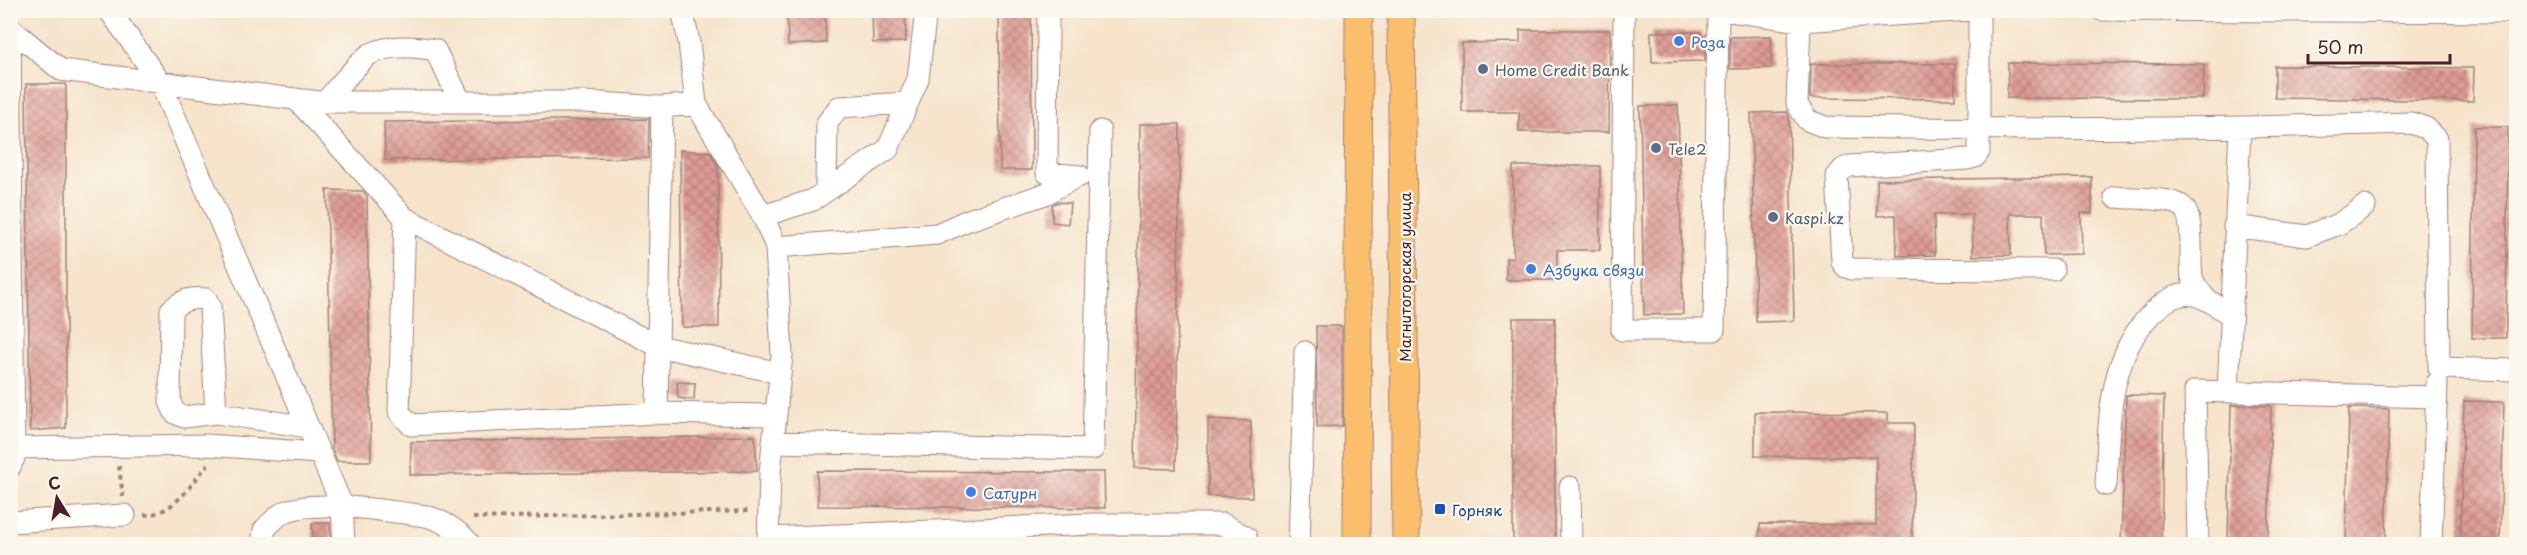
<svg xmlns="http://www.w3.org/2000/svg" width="2527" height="555" font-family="'Playpen Sans',sans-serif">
<defs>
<pattern id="building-cross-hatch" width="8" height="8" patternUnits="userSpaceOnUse" patternTransform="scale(1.5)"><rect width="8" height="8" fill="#de9b95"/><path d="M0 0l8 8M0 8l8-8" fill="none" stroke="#b67e7a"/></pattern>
</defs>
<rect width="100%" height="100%" fill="#fbf7ec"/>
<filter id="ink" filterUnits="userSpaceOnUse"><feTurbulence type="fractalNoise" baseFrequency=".0167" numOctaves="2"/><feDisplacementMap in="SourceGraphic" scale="12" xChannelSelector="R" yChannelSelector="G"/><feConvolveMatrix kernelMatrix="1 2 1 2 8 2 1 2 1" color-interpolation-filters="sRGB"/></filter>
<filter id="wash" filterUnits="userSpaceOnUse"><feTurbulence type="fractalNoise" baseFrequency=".008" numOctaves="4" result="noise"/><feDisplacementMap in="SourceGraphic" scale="24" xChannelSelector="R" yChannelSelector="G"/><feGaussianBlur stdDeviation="1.35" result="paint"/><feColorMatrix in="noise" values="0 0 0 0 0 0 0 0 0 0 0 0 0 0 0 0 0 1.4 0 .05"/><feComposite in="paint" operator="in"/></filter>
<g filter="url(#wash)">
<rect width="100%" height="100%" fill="#f6e3ca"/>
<g id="blocks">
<path fill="url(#building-cross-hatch)" d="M 787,10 L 825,10 L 826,43 L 788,45 Z
M 872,10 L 905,10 L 906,42 L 873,43 Z
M 999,10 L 1031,10 L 1032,170 L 1000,170 Z
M 1520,30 L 1610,30 L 1609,132 L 1519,132 L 1519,112 L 1462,112 L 1462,43 L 1520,42 Z
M 1651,32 L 1701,32 L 1701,37 L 1705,37 L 1705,61 L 1652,62 Z
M 1771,36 L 1771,68 L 1730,69 L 1730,37 Z
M 2008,63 L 2204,64 L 2203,99 L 2007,98 Z
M 1811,64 L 1955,64 L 1955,99 L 1810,98 Z
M 2275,66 L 2474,68 L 2473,101 L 2275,98 Z
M 26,84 L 66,84 L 66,428 L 30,431 Z
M 1678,105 L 1683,314 L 1644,315 L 1640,106 Z
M 1787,112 L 1789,116 L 1794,321 L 1756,322 L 1751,113 Z
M 649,119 L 648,158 L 385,160 L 384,122 Z
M 1140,124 L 1180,124 L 1176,469 L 1135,468 Z
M 2474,127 L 2508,127 L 2506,338 L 2472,338 Z
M 680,150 L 710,152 L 718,166 L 719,327 L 682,327 Z
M 1513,166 L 1600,166 L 1600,250 L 1557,250 L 1557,280 L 1506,280 L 1506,258 L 1513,258 Z
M 2092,177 L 2092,213 L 2081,213 L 2082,254 L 2044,255 L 2043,214 L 2010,214 L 2011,255 L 1973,256 L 1972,214 L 1934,215 L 1935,255 L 1897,256 L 1896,215 L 1877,216 L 1877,180 Z
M 327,190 L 363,191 L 367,196 L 371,461 L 337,461 L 332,449 Z
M 1057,202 L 1070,203 L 1068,224 L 1052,222 L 1052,205 Z
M 1513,318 L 1555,318 L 1555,544 L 1513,544 Z
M 1316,326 L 1342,326 L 1342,426 L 1317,427 Z
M 677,382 L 695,383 L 694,400 L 678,398 Z
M 2126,395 L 2164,396 L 2161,544 L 2121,544 Z
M 2464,401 L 2504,402 L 2500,544 L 2460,544 Z
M 2231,405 L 2271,406 L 2268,544 L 2228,544 Z
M 2349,408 L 2389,409 L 2386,544 L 2346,544 Z
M 1755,412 L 1888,413 L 1888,423 L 1914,423 L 1912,544 L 1759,544 L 1760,524 L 1876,525 L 1876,457 L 1755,456 Z
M 1208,419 L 1251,421 L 1252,497 L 1208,496 Z
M 755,436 L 757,471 L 410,475 L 411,442 Z
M 817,471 L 1104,472 L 1105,508 L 818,506 Z
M 312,523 L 330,523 L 331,544 L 313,544 Z"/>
</g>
</g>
<g filter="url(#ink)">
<use href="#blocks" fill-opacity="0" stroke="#a0817a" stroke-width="1.5"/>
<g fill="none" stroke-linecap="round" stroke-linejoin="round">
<g stroke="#a0817a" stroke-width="23">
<path id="minor" d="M 109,10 L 160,82 L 342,505 L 344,544
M 682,10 L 689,42 L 696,104 L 763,216 L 776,247 L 782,355 L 770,473 L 768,544
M 1624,10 L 1622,330 L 1714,330 L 1718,10
M 1724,10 L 1800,21 L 1971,10
M 1979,10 L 1979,152 L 1975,157 L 1968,159 L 1850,166 L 1843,169 L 1837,176 L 1842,262 L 1846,267 L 1852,269 L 2053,270
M 2102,10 L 2516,12
M 1048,17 L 1047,173 L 1080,176
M 1800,21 L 1797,104 L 1807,120 L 1825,127 C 2021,130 2216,129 2411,123 L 2426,128 L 2437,139 L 2439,368 L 2516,370
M 10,28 L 61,70 L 319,102 L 584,102 L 662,107
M 10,30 L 14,458 L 10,467
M 296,99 L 405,218 L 658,346 L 780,373
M 325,102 C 335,91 359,61 370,54 C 390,44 414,46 435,50 L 461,102
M 826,191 L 827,123 L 839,107 L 907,103
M 2115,197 C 2132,199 2165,197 2180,205 C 2196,213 2189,260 2192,277 C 2195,287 2201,293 2207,300
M 763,216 L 813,200 L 888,149 L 918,79 L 926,10
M 405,218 L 399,412 L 411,425 L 657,413 L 776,415
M 2234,226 L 2307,236 L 2339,224 L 2365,206
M 776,247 L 937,234 L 966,221 L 1045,194 L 1078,176
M 2228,392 L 2240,129
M 216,413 L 210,306 L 206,299 C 191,297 182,300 171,310 L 170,402 L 175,413 L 184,417 L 216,413 L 308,427
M 657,413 L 662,107 L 696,104
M 773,442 L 1093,449 L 1100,131
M 14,448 L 206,445 L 319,453
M 2106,485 C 2109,425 2107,357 2153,312 C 2165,301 2177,292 2194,295 C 2208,298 2219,308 2231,315
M 1570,487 L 1571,544
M 10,522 L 125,515
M 768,538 L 1093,524 L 1223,524 L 1246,537 L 1246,544
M 262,544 L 264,530 C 269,525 275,518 281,514 C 308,497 394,512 426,516 C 444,521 458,530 470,544
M 1299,544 L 1305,352
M 2198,544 L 2195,391 L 2435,397
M 2431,544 L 2437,383"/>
</g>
<g stroke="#a0817a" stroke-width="29">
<path id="major" d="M 1401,10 L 1406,544
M 1357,544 L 1359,10"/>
</g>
<path stroke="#a0817a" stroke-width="4" stroke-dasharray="4.5 4.5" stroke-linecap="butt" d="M 119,466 L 123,497
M 144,515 C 174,514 190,486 208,464
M 473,518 L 751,511"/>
<use href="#minor" stroke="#fff" stroke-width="21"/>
<use href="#major" stroke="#fabe6d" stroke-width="27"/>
</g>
</g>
<g fill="#3f7fe0" stroke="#fbf7ec" stroke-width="2">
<circle cx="1679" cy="41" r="6"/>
<circle cx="1531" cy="269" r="6"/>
<circle cx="971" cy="492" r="6"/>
</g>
<g fill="#5c6f8a" stroke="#fbf7ec" stroke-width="2">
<circle cx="1483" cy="69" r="6"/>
<circle cx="1656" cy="148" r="6"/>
<circle cx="1773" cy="217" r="6"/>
</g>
<rect fill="#1a4fb4" stroke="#fbf7ec" stroke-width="2" x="1434" y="503" width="12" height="12" rx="3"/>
<g text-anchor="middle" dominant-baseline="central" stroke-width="4.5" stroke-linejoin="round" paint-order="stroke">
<g font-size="15" fill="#366cbe" stroke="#fbf7ec" text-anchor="start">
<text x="1691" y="41">Роза</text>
<text x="1543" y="269">Азбука связи</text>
<text x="983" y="492">Сатурн</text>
</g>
<g font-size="15" fill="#4e5e75" stroke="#fbf7ec" text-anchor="start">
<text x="1495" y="69">Home Credit Bank</text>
<text x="1668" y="148">Tele2</text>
<text x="1785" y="217">Kaspi.kz</text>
</g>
<g font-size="15" fill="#4a1f2b" stroke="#fbf7ec">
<text transform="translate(1404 277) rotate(-90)">Магнитогорская улица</text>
</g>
<g font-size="15" fill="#164399" stroke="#fbf7ec" text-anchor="start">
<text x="1452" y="509">Горняк</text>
</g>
</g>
<rect width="2527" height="555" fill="none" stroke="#fbf7ec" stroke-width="36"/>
<g transform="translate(57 498) rotate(349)" stroke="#fbf7ec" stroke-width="4.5" paint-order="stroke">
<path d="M0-4.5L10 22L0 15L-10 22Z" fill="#4a1f2b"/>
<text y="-9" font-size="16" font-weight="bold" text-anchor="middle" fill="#4a1f2b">С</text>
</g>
<path d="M2308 54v9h142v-9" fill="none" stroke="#4a1f2b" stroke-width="3"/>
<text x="2317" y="54" font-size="18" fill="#4a1f2b" stroke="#fbf7ec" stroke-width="4.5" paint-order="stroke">50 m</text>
</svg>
